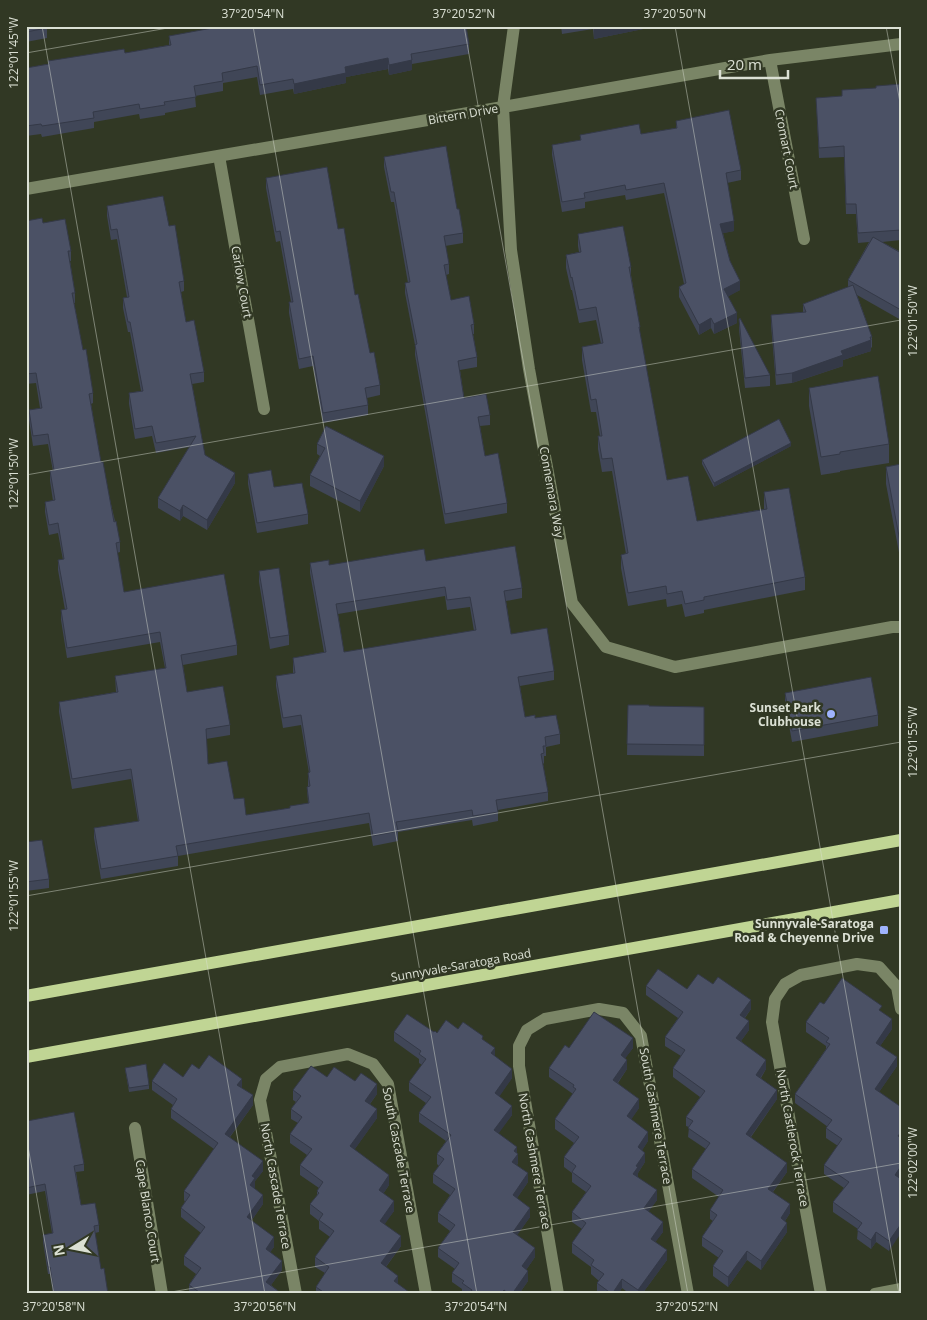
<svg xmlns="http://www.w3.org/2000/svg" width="927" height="1320" font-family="'Open Sans',sans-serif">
<rect width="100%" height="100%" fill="#313824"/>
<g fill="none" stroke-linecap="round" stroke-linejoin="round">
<path stroke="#7a8566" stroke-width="12" d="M 514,26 L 503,107 L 511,250 L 529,369 L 572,603 L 606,647 L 675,667 L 892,627 L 901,627
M 770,60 L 804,239
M 219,156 L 264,409
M 26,189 L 503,107 L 770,60 L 901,44
M 135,1128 L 162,1294
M 296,1294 L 260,1100 L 266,1079 L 280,1067 L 348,1054 L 373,1064 L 388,1084 L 426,1294
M 558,1294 L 519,1066 L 519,1046 L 527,1030 L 545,1019 L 599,1009 L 623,1013 L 641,1036 L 688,1294
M 821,1294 L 772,1022 L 775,999 L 785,984 L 801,975 L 857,964 L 879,967 L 897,987 L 901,1009
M 875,1294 L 901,1289"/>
<path stroke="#c0d594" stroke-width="12" d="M 26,996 L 901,840
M 26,1057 L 901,900"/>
</g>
<path fill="#404657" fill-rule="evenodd" d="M 26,26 L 47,28 L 47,38 L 26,42 Z
M 561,26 L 648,26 L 648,28 L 594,39 L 593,29 L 562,34 Z
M 233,28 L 469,44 L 469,54 L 412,64 L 412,70 L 389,75 L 388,69 L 346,77 L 346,83 L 294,94 L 293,89 L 260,95 L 257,77 L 223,83 L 223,91 L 195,96 L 196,107 L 165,113 L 165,115 L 140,119 L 139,114 L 94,122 L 94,128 L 42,137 L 41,134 L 26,136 L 26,68 L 48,64 L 48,61 L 125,53 L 169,45 L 169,36 Z
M 901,84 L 901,240 L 882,242 L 901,252 L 901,320 L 857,295 L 872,337 L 872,347 L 871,348 L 871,351 L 843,360 L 843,366 L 792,383 L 776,385 L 771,325 L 771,315 L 803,312 L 803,304 L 848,287 L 848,280 L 869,242 L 858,243 L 856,214 L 846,214 L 844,157 L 819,158 L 816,98 L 842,96 L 876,88 Z
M 676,121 L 741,170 L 741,180 L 727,183 L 734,231 L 723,233 L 730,261 L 740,290 L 728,296 L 737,323 L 714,334 L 711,328 L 699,335 L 679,297 L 679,287 L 684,284 L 664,193 L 626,200 L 625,195 L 585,202 L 585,208 L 562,212 L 552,155 L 552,145 L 580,140 L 580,135 L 641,134 L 676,128 Z
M 384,157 L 457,209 L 463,233 L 463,243 L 445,246 L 449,264 L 449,274 L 446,275 L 451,300 L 474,324 L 474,334 L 473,334 L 477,357 L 477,367 L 460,370 L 464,398 L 490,415 L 490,425 L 480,426 L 485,456 L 507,503 L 507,513 L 445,524 L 415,355 L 415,345 L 405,293 L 405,283 L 408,283 L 394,202 L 391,202 L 384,167 Z
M 266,178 L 338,229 L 370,353 L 380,385 L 380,395 L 367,398 L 368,405 L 368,415 L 323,423 L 313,366 L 299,369 L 289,313 L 289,302 L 291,302 L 280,241 L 276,242 L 266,188 Z
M 107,206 L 169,226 L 184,281 L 184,291 L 181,292 L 186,322 L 204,372 L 204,382 L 192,384 L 205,455 L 235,483 L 207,530 L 183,516 L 180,521 L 158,508 L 158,498 L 189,447 L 156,453 L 152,436 L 135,439 L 129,404 L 129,393 L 141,391 L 130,332 L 128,332 L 123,308 L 123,298 L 127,297 L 117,239 L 111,240 L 107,216 Z
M 26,221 L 43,223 L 71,251 L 71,261 L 70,261 L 75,293 L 75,303 L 74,303 L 83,350 L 93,393 L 93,403 L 91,404 L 101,462 L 120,542 L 120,552 L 117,553 L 124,592 L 237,645 L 237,655 L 183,665 L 187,692 L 230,725 L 230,735 L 206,739 L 208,764 L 246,815 L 290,808 L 308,803 L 307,787 L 308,787 L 308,773 L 309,773 L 301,725 L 283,728 L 276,686 L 276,676 L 293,673 L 293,658 L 324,652 L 310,573 L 310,563 L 329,565 L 426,561 L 522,588 L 522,598 L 506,601 L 511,634 L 554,671 L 554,680 L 520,686 L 525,717 L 535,718 L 560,734 L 560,744 L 546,747 L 546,756 L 544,756 L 544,763 L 543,764 L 548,792 L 548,801 L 498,810 L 498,821 L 473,826 L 472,820 L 398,832 L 398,841 L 373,846 L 369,823 L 178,856 L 178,866 L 101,879 L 94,838 L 94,828 L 138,821 L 131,779 L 72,789 L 59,712 L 59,702 L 116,692 L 115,676 L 165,668 L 160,642 L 67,658 L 61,620 L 61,610 L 65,610 L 58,570 L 58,560 L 63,560 L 58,533 L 49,535 L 45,512 L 45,502 L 53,501 L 50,481 L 50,471 L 53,471 L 48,444 L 33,446 L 29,420 L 29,410 L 40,408 L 36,383 L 26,384 ZM 445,596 L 447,610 L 470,607 L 474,631 L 344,652 L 338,614 Z
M 578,234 L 631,267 L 631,275 L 640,327 L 640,333 L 667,480 L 697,521 L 764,509 L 764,492 L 805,577 L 805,590 L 704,610 L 704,613 L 685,617 L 682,604 L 667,607 L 666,599 L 628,606 L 621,568 L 621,555 L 626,554 L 612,471 L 602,472 L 598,449 L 598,436 L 600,436 L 596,412 L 591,412 L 582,360 L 582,347 L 601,344 L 596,320 L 579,323 L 572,290 L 571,290 L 566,268 L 566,255 L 579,252 L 578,246 Z
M 739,319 L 770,375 L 770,386 L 745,388 L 739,329 Z
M 809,388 L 889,444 L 889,463 L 840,471 L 840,472 L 821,475 L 809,406 Z
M 317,444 L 384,466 L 360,512 L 310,486 L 310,475 L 320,456 L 317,454 Z
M 791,446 L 714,487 L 702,464 L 702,460 Z
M 901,464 L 901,563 L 886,484 L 886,467 Z
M 248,474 L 274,487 L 308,514 L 308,524 L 257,533 L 248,484 Z
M 259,571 L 289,635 L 289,645 L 270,649 L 259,582 Z
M 785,693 L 878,715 L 878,726 L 792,742 L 785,703 Z
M 628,705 L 649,706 L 704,707 L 704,756 L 627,755 Z
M 26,842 L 49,879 L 49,888 L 26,891 Z
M 646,986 L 687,989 L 751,1009 L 745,1018 L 749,1030 L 741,1041 L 766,1069 L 761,1078 L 777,1099 L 751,1137 L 787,1172 L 773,1192 L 790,1213 L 785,1221 L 787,1232 L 761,1270 L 747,1260 L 728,1287 L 713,1276 L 713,1266 L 719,1258 L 702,1246 L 702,1237 L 713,1221 L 710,1219 L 710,1210 L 719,1197 L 692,1178 L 692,1169 L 706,1149 L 688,1137 L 689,1127 L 686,1126 L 686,1117 L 700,1097 L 673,1077 L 673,1068 L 681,1056 L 665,1046 L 665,1037 L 678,1018 L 646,995 Z
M 824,1004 L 882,1012 L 892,1029 L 880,1046 L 897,1066 L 879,1092 L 901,1107 L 901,1176 L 899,1178 L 889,1251 L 876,1242 L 871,1249 L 857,1239 L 858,1229 L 833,1212 L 833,1202 L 844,1188 L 824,1174 L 824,1165 L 838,1146 L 826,1138 L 826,1128 L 828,1127 L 795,1103 L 795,1094 L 826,1049 L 826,1046 L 806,1032 L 806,1022 Z
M 458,1029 L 483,1040 L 495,1056 L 512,1078 L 499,1096 L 512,1115 L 498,1133 L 517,1153 L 518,1163 L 517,1165 L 528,1182 L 517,1198 L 530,1217 L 517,1235 L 535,1257 L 526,1270 L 528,1281 L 519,1294 L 464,1294 L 462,1292 L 462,1289 L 452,1282 L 452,1273 L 455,1269 L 438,1257 L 438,1248 L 450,1231 L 438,1222 L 438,1213 L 450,1195 L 433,1183 L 433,1174 L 439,1166 L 437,1164 L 437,1154 L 446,1141 L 419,1122 L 419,1113 L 426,1103 L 409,1091 L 409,1082 L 422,1065 L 419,1063 L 419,1059 L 394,1041 L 394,1032 L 437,1033 Z
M 569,1048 L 633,1048 L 625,1058 L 627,1069 L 618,1083 L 639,1108 L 631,1119 L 648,1141 L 642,1150 L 645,1162 L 638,1173 L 638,1177 L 657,1200 L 648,1212 L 663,1232 L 655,1242 L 667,1260 L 642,1294 L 630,1294 L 622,1288 L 618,1294 L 599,1294 L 597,1293 L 597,1283 L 599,1281 L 591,1274 L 591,1267 L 572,1253 L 572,1243 L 582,1229 L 572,1222 L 572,1212 L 586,1192 L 572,1182 L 572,1173 L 564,1167 L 564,1157 L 574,1143 L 555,1129 L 555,1119 L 573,1094 L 549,1077 L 549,1068 Z
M 125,1068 L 149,1085 L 149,1089 L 129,1092 Z
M 199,1069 L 242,1088 L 253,1105 L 230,1137 L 263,1171 L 255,1181 L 255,1189 L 263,1204 L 251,1221 L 274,1247 L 270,1252 L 282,1270 L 271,1285 L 282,1294 L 189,1294 L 189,1285 L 196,1274 L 184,1265 L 184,1256 L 201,1233 L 181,1217 L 181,1208 L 185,1202 L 184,1200 L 184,1191 L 214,1149 L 171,1118 L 171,1109 L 173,1105 L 152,1090 L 152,1081 L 183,1077 Z
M 327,1077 L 355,1081 L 377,1094 L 370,1104 L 377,1118 L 354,1150 L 389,1185 L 383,1194 L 394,1211 L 384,1224 L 401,1246 L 386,1267 L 398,1284 L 409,1294 L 316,1294 L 316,1287 L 325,1273 L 315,1267 L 315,1257 L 330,1237 L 319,1229 L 319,1221 L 310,1214 L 310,1204 L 317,1196 L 317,1191 L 319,1188 L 300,1175 L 300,1165 L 307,1155 L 290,1143 L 290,1134 L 298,1123 L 291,1119 L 291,1109 L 296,1102 L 293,1100 L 293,1090 Z
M 26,1118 L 27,1121 L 84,1164 L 84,1171 L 76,1172 L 81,1205 L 99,1225 L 99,1232 L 95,1233 L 101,1269 L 108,1294 L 53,1294 L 50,1274 L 48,1274 L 43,1242 L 43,1235 L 52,1233 L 45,1191 L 26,1195 Z"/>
<path fill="#343947" d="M 606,26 L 648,26 L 648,28 L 594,39 L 594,29 Z
M 388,58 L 388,69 L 346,77 L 346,83 L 294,94 L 294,84 L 345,67 Z
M 412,60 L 412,70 L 389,75 L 389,65 Z
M 734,221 L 734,231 L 720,234 L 720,224 Z
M 740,281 L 740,290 L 724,299 L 724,289 Z
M 737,313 L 737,323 L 714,334 L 714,324 Z
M 711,318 L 711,328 L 699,335 L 699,325 Z
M 871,340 L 871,351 L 843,360 L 843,366 L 792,383 L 792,373 L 841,351 Z
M 791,443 L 791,446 L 714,487 L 714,483 Z
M 384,456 L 384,466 L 360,512 L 360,501 Z
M 235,473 L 235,483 L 207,530 L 207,520 Z
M 183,505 L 183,516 L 180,521 L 180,511 Z
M 751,1000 L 751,1009 L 740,1024 L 740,1015 Z
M 892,1019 L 892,1029 L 876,1052 L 876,1043 Z
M 749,1021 L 749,1030 L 736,1048 L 736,1038 Z
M 633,1038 L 633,1048 L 621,1064 L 621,1055 Z
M 495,1048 L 495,1057 L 491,1053 Z
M 897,1057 L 897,1066 L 875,1098 L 875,1089 Z
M 627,1060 L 627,1069 L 613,1089 L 613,1080 Z
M 766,1060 L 766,1069 L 756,1084 L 756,1075 Z
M 512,1069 L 512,1078 L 495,1103 L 495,1093 Z
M 242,1079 L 242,1088 L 237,1085 Z
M 377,1084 L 377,1094 L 365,1110 L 365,1101 Z
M 777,1090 L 777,1099 L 746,1143 L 746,1134 Z
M 253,1095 L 253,1105 L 225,1143 L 225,1134 Z
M 639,1099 L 639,1108 L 627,1126 L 627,1116 Z
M 512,1106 L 512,1115 L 494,1140 L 494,1130 Z
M 377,1109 L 377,1118 L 350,1156 L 350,1146 Z
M 648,1132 L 648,1141 L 638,1157 L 638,1147 Z
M 517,1147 L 517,1156 L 518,1154 L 518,1163 L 512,1171 L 514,1151 Z
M 645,1153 L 645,1162 L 638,1173 L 638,1177 L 633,1174 L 636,1166 Z
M 263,1161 L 263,1171 L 255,1181 L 255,1188 L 250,1195 L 250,1185 L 252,1176 Z
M 787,1163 L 787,1172 L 768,1198 L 768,1189 Z
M 901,1166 L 901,1176 L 895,1184 L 895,1175 Z
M 528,1173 L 528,1182 L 513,1204 L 513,1195 Z
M 389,1175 L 389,1185 L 379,1200 L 379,1190 Z
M 657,1190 L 657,1200 L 644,1218 L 644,1208 Z
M 263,1195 L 263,1204 L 247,1227 L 247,1217 Z
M 394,1201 L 394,1211 L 380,1231 L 380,1221 Z
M 790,1204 L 790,1213 L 781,1227 L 781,1218 Z
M 530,1208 L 530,1217 L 513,1241 L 513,1232 Z
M 663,1222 L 663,1232 L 651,1248 L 651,1239 Z
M 787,1223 L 787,1232 L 761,1270 L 761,1261 Z
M 901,1224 L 901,1233 L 889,1251 L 889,1241 Z
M 876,1232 L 876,1242 L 871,1249 L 871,1240 Z
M 401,1236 L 401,1246 L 381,1273 L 381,1263 Z
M 274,1237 L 274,1247 L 266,1258 L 266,1249 Z
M 535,1248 L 535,1257 L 522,1276 L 522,1266 Z
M 667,1250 L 667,1260 L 642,1294 L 638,1294 L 638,1290 Z
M 747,1251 L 747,1260 L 728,1287 L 728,1277 Z
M 282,1261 L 282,1270 L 266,1292 L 266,1282 Z
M 528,1271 L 528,1281 L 519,1294 L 512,1294 Z
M 398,1276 L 398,1285 L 394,1281 Z
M 622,1279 L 622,1288 L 618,1294 L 612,1294 Z"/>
<path fill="#4b5165" stroke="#343947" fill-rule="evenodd" d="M 26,26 L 47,26 L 47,28 L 26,32 Z
M 223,26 L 233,26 L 233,28 L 240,27 L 240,28 L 252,26 L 466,26 L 469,44 L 411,54 L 412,60 L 389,65 L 388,58 L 345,67 L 346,73 L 294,84 L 293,79 L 260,85 L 257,66 L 222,73 L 223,81 L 194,86 L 196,97 L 164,102 L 165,105 L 140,109 L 139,104 L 93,112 L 94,118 L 42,126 L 41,124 L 26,126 L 26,68 L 49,64 L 48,61 L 124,49 L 125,53 L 171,45 L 169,36 Z
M 594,26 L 606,26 L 594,29 Z
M 901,84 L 901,230 L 858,233 L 856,204 L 846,204 L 844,146 L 819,148 L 816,98 L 842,96 L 842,90 L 876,88 L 876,86 Z
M 729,110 L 741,170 L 726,173 L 734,221 L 720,224 L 730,261 L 740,281 L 724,289 L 737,313 L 714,324 L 711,318 L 699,325 L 679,287 L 686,283 L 664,183 L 626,190 L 625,185 L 584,193 L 585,198 L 562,202 L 552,145 L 581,140 L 580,135 L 639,124 L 641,134 L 677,128 L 676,121 Z
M 446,146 L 457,209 L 459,209 L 463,233 L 444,236 L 449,264 L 444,265 L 451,300 L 469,296 L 474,324 L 471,325 L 477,357 L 458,361 L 464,398 L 486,394 L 490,415 L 478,417 L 485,456 L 498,453 L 507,503 L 445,514 L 415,345 L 417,344 L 405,283 L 410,282 L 394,192 L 391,192 L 384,157 Z
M 327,167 L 338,229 L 344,228 L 355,295 L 358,294 L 370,353 L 374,352 L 380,385 L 365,388 L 368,405 L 323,413 L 313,356 L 299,359 L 289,302 L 293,302 L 280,231 L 276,232 L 266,178 Z
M 163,196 L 169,226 L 175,225 L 184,281 L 179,282 L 186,322 L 194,320 L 204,372 L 190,374 L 205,455 L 235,473 L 207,520 L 183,505 L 180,511 L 158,498 L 196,436 L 156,443 L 152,426 L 135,429 L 129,393 L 143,391 L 130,322 L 128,322 L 123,298 L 129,297 L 117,229 L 111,230 L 107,206 Z
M 42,218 L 43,223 L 65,219 L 71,251 L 68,251 L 75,293 L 72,293 L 83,350 L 86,349 L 93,393 L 89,394 L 101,462 L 103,462 L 114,522 L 116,521 L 120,542 L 116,543 L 124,592 L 224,574 L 237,645 L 181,655 L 187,692 L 223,686 L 230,725 L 206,729 L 208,764 L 227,761 L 234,799 L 244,798 L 246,815 L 290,808 L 290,806 L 309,803 L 307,787 L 310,786 L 308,773 L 310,772 L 301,715 L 283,718 L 276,676 L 295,673 L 293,658 L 326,652 L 310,563 L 329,560 L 329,565 L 424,549 L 426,561 L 515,546 L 522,588 L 504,591 L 511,634 L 547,628 L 554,671 L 518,677 L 525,717 L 535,715 L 535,718 L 556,715 L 560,734 L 545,737 L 546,746 L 543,746 L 544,753 L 541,754 L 548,792 L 496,800 L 498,812 L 473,816 L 472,810 L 396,822 L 398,831 L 373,836 L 369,813 L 176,846 L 178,856 L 101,869 L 94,828 L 139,821 L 131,769 L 72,779 L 59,702 L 118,692 L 115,676 L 166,668 L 160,632 L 67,648 L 61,610 L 67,609 L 58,560 L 64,559 L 58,523 L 49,525 L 45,502 L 55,500 L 50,471 L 54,470 L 48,434 L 33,436 L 29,410 L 42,408 L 36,373 L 26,374 L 26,350 L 27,350 L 26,344 L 26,221 ZM 445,587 L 447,600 L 470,597 L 476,630 L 344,652 L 336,604 Z
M 623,226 L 631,267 L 629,267 L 640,327 L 639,327 L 667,480 L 688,476 L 697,521 L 767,509 L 764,492 L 789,488 L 805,577 L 704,597 L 704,600 L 685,604 L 682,591 L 667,594 L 666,586 L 628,593 L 621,555 L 628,553 L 612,458 L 602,459 L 598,436 L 602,436 L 596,399 L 591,400 L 582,347 L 603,343 L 596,307 L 579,310 L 572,277 L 571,278 L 566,255 L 581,252 L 578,234 Z
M 873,237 L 901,253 L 901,310 L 848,280 Z
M 853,285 L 872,337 L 870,337 L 871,340 L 841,351 L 843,355 L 792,373 L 776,375 L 771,315 L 806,312 L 803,304 Z
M 740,318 L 770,375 L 745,378 L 739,319 Z
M 878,376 L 889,444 L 840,452 L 840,454 L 821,457 L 809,388 Z
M 779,419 L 791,443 L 714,483 L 702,460 Z
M 326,426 L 384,456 L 360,501 L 310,475 L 325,448 L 317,444 Z
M 901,464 L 901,547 L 886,467 Z
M 271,470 L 274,487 L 302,483 L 308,514 L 257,523 L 248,474 Z
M 279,568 L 289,635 L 270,638 L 259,571 Z
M 871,677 L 878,715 L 792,731 L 785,693 Z
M 628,705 L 649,705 L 649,706 L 704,707 L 704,745 L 627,744 Z
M 42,840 L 49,879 L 26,882 L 26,842 Z
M 658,969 L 687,989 L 698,974 L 713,984 L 718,977 L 751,1000 L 740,1015 L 749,1021 L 736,1038 L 766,1060 L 756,1075 L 777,1090 L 746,1134 L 787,1163 L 768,1189 L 790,1204 L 781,1218 L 787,1223 L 761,1261 L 747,1251 L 728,1277 L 713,1266 L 723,1251 L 702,1237 L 717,1215 L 710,1210 L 723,1190 L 692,1169 L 710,1143 L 688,1128 L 693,1121 L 686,1117 L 705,1091 L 673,1068 L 685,1050 L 665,1037 L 683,1012 L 646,986 Z
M 842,978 L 882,1006 L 879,1010 L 892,1019 L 876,1043 L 897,1057 L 875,1089 L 901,1107 L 901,1132 L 898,1136 L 901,1138 L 901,1166 L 895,1175 L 901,1179 L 901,1224 L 889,1241 L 876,1232 L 871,1240 L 857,1230 L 862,1223 L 833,1202 L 849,1182 L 824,1165 L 842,1139 L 826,1128 L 832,1120 L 795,1094 L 830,1044 L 826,1042 L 829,1038 L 806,1022 L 820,1002 L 824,1004 Z
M 594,1012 L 633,1038 L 621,1055 L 627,1060 L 613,1080 L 639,1099 L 627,1116 L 648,1132 L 638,1147 L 645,1153 L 636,1166 L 638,1167 L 633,1174 L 657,1190 L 644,1208 L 663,1222 L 651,1239 L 667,1250 L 638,1290 L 622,1279 L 612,1294 L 597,1283 L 604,1274 L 591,1265 L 594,1260 L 572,1243 L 586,1223 L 572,1212 L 591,1186 L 572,1172 L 576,1166 L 564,1157 L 579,1137 L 555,1119 L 576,1089 L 573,1087 L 574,1085 L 549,1068 L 565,1045 L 569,1048 Z
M 407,1014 L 434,1032 L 435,1031 L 437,1033 L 446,1020 L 458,1029 L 463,1022 L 483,1036 L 482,1039 L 495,1048 L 491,1053 L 512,1069 L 495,1093 L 512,1106 L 494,1130 L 517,1147 L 514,1151 L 518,1154 L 512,1162 L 528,1173 L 513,1195 L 530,1208 L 513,1232 L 535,1248 L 522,1266 L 528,1271 L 512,1294 L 509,1294 L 504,1290 L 501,1294 L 470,1294 L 472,1290 L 462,1283 L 464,1281 L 452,1273 L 459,1263 L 438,1248 L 455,1225 L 438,1213 L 455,1189 L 433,1174 L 444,1159 L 437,1154 L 451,1135 L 419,1113 L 431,1097 L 409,1082 L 426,1059 L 419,1054 L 421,1051 L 394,1032 Z
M 209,1055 L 242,1079 L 237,1085 L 253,1095 L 225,1134 L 263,1161 L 252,1176 L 255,1178 L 250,1185 L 263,1195 L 247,1217 L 274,1237 L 266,1249 L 282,1261 L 266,1282 L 282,1294 L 202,1294 L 189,1285 L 201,1268 L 184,1256 L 205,1227 L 181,1208 L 190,1195 L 184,1191 L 218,1143 L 171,1109 L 177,1099 L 152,1081 L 164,1063 L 183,1077 L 192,1064 L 199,1069 Z
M 146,1064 L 149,1085 L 129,1088 L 125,1068 Z
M 311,1066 L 327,1077 L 334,1067 L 355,1081 L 361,1073 L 377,1084 L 365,1101 L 377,1109 L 350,1146 L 389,1175 L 379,1190 L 394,1201 L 380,1221 L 401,1236 L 381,1263 L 398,1276 L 394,1281 L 409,1292 L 408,1294 L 326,1294 L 316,1287 L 329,1267 L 315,1257 L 334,1231 L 319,1220 L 323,1214 L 310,1204 L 319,1193 L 317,1191 L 323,1182 L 300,1165 L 312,1149 L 290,1134 L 302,1117 L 291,1109 L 301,1096 L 293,1090 Z
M 74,1112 L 84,1164 L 74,1166 L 81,1205 L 95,1203 L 99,1225 L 94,1226 L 101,1269 L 104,1268 L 108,1294 L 54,1294 L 50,1267 L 48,1267 L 43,1235 L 53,1233 L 45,1184 L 26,1188 L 26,1118 L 27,1121 Z"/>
<path fill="none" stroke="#dbe0d4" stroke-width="1" stroke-opacity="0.45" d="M 42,26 L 265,1294M 253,26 L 477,1294M 464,26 L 688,1294M 675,26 L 899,1294M 886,26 L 901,108M 26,53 L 179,26M 26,475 L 901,320M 26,896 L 901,742M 26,1135 L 54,1294M 160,1294 L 901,1163"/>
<g fill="#9fb3fd" stroke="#313824" stroke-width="2">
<circle cx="831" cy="714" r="5"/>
<rect x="879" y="925" width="10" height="10" rx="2.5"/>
</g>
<g text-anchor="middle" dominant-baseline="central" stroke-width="5" stroke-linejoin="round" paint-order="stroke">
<g font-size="12" fill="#dbe0d4" stroke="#313824">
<text transform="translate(463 114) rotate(-10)">Bittern Drive</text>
<text transform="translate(787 149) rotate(79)">Cromart Court</text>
<text transform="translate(242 282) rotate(80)">Carlow Court</text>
<text transform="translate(552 492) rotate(80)">Connemara Way</text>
<text transform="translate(461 965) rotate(-10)">Sunnyvale-Saratoga Road</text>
<text transform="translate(656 1116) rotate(80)">South Cashmere Terrace</text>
<text transform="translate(793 1138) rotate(80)">North Castlerock Terrace</text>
<text transform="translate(399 1150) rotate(79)">South Cascade Terrace</text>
<text transform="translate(535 1161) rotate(80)">North Cashmere Terrace</text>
<text transform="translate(276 1186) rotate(80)">North Cascade Terrace</text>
<text transform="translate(148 1211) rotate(81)">Cape Blanco Court</text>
</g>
<g font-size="12" font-weight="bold" fill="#dbe0d4" stroke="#313824" text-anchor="end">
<text x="821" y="707">Sunset Park<tspan x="821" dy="14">Clubhouse</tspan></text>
<text x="874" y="923">Sunnyvale-Saratoga<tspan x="874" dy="14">Road &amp; Cheyenne Drive</tspan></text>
</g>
</g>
<rect width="927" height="1320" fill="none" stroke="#313824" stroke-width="55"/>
<g transform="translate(72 1248) rotate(260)" stroke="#313824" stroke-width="4" paint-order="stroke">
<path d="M0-4L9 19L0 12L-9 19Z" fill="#dbe0d4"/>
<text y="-8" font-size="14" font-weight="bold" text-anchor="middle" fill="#dbe0d4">N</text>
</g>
<path d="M720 70v8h68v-8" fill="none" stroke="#dbe0d4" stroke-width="2.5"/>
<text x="727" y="70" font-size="15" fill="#dbe0d4" stroke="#313824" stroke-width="4" paint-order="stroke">20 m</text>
<rect x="28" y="28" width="872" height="1264" fill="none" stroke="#dbe0d4" stroke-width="2"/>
<g font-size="12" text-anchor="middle" fill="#dbe0d4">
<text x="253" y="18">37°20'54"N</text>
<text x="464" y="18">37°20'52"N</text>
<text x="675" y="18">37°20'50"N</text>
<text transform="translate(14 53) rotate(-90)" y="4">122°01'45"W</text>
<text transform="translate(913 321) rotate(-90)" y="4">122°01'50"W</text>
<text transform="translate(14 474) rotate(-90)" y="4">122°01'50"W</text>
<text transform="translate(913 742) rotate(-90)" y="4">122°01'55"W</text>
<text transform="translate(14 896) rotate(-90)" y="4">122°01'55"W</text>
<text transform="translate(913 1163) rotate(-90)" y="4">122°02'00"W</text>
<text x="54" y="1311">37°20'58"N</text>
<text x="265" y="1311">37°20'56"N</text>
<text x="476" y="1311">37°20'54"N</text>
<text x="687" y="1311">37°20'52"N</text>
</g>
</svg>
